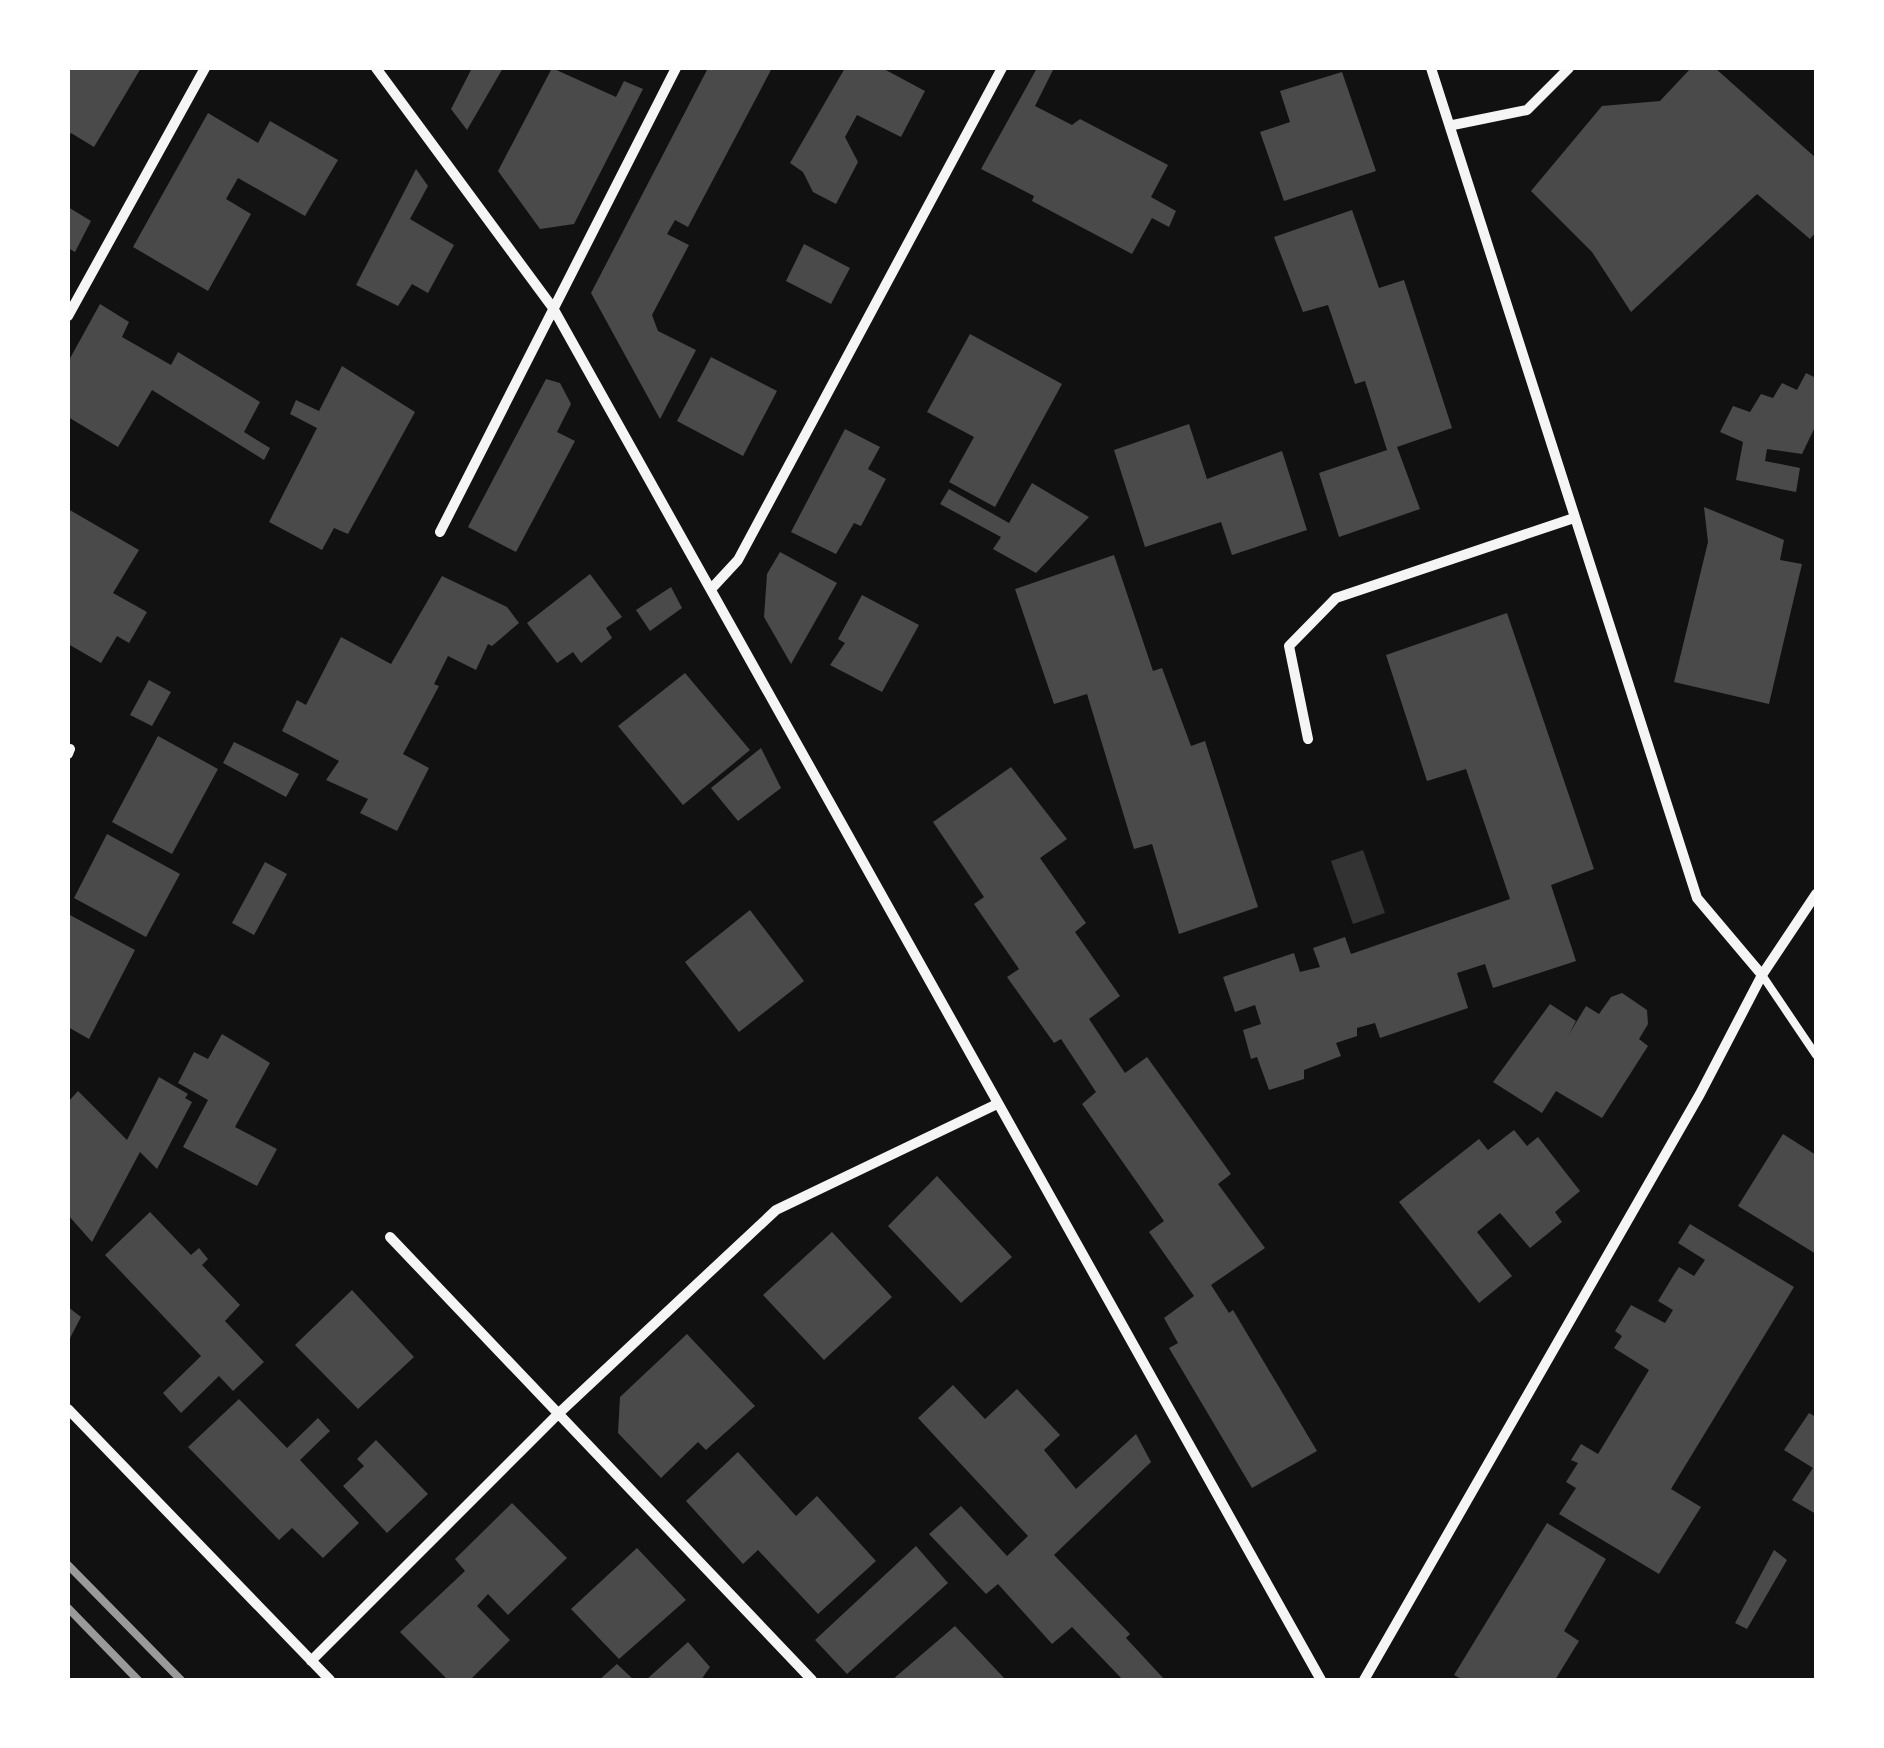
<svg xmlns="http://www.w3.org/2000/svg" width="1884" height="1748" font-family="'DejaVu Sans',sans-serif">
<rect width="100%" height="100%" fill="#111"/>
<path fill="#333" d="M 1363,850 L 1385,913 L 1353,924 L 1331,861 Z"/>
<path fill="#4a4a4a" d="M 68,68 L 141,68 L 94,147 L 71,133 L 68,137 Z
M 472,68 L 503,68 L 467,130 L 451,109 Z
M 552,68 L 616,97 L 624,81 L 643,89 L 574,224 L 540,229 L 498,171 Z
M 708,68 L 772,68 L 688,227 L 675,220 L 667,234 L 689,245 L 652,315 L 658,331 L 696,350 L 660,419 L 591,293 Z
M 845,68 L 882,68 L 925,91 L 901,137 L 857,115 L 845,137 L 858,162 L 836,204 L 813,192 L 803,172 L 790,163 Z
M 1037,68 L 1054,68 L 1035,106 L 1072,125 L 1080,119 L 1168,165 L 1151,197 L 1176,211 L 1169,227 L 1152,218 L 1132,254 L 1032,201 L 1034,196 L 981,169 Z
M 1691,68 L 1715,68 L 1816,158 L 1816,232 L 1810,239 L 1757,194 L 1631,312 L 1592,252 L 1531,191 L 1602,106 L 1660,101 Z
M 1342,72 L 1376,171 L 1284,201 L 1260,132 L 1290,122 L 1280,91 Z
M 208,113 L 258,143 L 270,121 L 338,160 L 305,216 L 238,178 L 226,199 L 251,214 L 208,291 L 133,247 Z
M 416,169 L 428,186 L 410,219 L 454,245 L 428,293 L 412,284 L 398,306 L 356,285 Z
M 68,207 L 91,221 L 75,252 L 68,248 Z
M 1352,210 L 1379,288 L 1404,280 L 1452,428 L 1397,447 L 1420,509 L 1339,537 L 1319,473 L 1387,450 L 1365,381 L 1355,384 L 1328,305 L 1303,312 L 1274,237 Z
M 804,244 L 850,268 L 831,304 L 786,281 Z
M 100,304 L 129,322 L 122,337 L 171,365 L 178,352 L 260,402 L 244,432 L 270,448 L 264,460 L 152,390 L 118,447 L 68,417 L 68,362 Z
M 970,334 L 1062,384 L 995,507 L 949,482 L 974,437 L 927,412 Z
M 711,357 L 777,391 L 743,456 L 677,421 Z
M 342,366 L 415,412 L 348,534 L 334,528 L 322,550 L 269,522 L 317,428 L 290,414 L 296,400 L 319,411 Z
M 1806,373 L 1816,378 L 1816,425 L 1802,454 L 1767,449 L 1765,461 L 1800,468 L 1796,492 L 1736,480 L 1743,442 L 1720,432 L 1733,406 L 1750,412 L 1761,394 L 1773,398 L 1782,383 L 1797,390 Z
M 546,379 L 560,383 L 571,404 L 557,432 L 575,441 L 516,552 L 468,527 Z
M 1189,424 L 1207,479 L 1282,451 L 1307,530 L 1232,555 L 1221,522 L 1145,547 L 1114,450 Z
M 845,429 L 880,447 L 868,469 L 886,479 L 861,526 L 854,523 L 836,554 L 791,532 Z
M 1032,483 L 1089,517 L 1036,573 L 993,549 L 1001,537 L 940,504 L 949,489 L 1009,523 Z
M 1704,507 L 1784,540 L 1780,560 L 1802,564 L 1769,704 L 1674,682 L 1708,542 Z
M 68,509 L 139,550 L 113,593 L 147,612 L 129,643 L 117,636 L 101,663 L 68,644 Z
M 780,552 L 837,583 L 791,664 L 764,617 L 767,574 Z
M 1114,555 L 1153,671 L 1162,668 L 1191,746 L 1205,741 L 1258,907 L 1179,934 L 1152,844 L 1134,849 L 1087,694 L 1054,704 L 1015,589 Z
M 590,574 L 622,617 L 606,628 L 612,638 L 581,663 L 573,652 L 557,663 L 527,623 Z
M 442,576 L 507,607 L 519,623 L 492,646 L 488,644 L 476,670 L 448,656 L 434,684 L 439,686 L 403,754 L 429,768 L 397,831 L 360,813 L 368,799 L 326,780 L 339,761 L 282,731 L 297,700 L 306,705 L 341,637 L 391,664 Z
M 671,587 L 682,608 L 650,631 L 636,610 Z
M 862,595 L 919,625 L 882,692 L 830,665 L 845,643 L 838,639 Z
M 1507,613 L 1594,869 L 1551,885 L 1576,961 L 1493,988 L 1485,964 L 1457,973 L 1468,1008 L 1380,1038 L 1375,1023 L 1357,1028 L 1357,1036 L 1336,1043 L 1341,1056 L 1304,1070 L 1304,1079 L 1269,1090 L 1257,1057 L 1251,1059 L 1243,1030 L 1261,1024 L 1255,1005 L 1235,1012 L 1223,977 L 1294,953 L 1300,972 L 1320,967 L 1313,948 L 1345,937 L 1351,954 L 1510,899 L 1466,769 L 1427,781 L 1386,655 Z
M 685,673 L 750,750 L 683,805 L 618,726 Z
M 149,680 L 171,692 L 152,726 L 130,715 Z
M 158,736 L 218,769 L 172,854 L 112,822 Z
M 234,742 L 299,774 L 286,797 L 223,763 Z
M 761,748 L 781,788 L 738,821 L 711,788 Z
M 1011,767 L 1067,839 L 1040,858 L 1086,923 L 1075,932 L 1120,996 L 1089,1019 L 1125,1073 L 1147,1057 L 1231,1174 L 1218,1184 L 1265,1248 L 1211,1285 L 1229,1313 L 1233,1310 L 1317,1451 L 1252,1488 L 1169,1348 L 1178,1343 L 1164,1318 L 1194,1296 L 1149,1232 L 1164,1221 L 1082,1104 L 1096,1092 L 1061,1039 L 1054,1043 L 1007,977 L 1019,969 L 974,904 L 984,897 L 933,822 Z
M 107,834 L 180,874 L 146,937 L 74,898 Z
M 265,862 L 287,874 L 254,935 L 232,923 Z
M 750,910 L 804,981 L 739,1032 L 685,962 Z
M 68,914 L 135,950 L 89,1039 L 68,1027 Z
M 1622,993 L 1647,1010 L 1648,1024 L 1639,1039 L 1648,1046 L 1602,1118 L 1556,1091 L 1542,1113 L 1493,1082 L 1550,1004 L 1576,1021 L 1568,1036 L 1586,1006 L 1599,1014 L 1611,997 Z
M 222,1034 L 270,1063 L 235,1127 L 277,1149 L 257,1186 L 183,1147 L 208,1100 L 178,1083 L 194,1052 L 208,1059 Z
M 159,1077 L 188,1094 L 185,1098 L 192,1102 L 157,1169 L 140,1152 L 92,1242 L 68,1215 L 68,1102 L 78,1091 L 127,1140 Z
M 1514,1130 L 1527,1146 L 1538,1137 L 1580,1191 L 1555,1212 L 1562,1222 L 1530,1248 L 1500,1213 L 1477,1232 L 1512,1276 L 1479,1303 L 1399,1202 L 1479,1139 L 1488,1150 Z
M 1783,1134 L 1816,1155 L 1816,1254 L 1738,1206 Z
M 937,1176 L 1012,1257 L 961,1303 L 888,1226 Z
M 150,1212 L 191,1255 L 199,1248 L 208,1259 L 202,1265 L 240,1305 L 225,1321 L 264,1362 L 233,1391 L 219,1376 L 181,1413 L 163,1393 L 201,1356 L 105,1255 Z
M 1690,1224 L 1794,1287 L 1671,1489 L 1701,1507 L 1659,1574 L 1559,1514 L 1576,1488 L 1566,1482 L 1578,1463 L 1571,1460 L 1581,1444 L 1598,1454 L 1649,1370 L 1614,1348 L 1622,1336 L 1615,1331 L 1631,1305 L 1665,1323 L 1673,1310 L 1658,1301 L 1675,1273 L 1679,1267 L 1694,1276 L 1705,1260 L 1678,1243 Z
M 832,1232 L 892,1297 L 824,1360 L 763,1295 Z
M 352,1290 L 414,1357 L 358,1409 L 295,1345 Z
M 68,1307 L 81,1317 L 68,1342 Z
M 687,1334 L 755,1406 L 706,1450 L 698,1442 L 661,1478 L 618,1433 L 620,1397 Z
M 953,1385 L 985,1419 L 1017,1389 L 1060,1435 L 1044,1450 L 1076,1489 L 1136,1434 L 1151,1462 L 1054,1555 L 1130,1634 L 1126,1638 L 1165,1680 L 1123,1680 L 1072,1627 L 1052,1644 L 998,1584 L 986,1594 L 929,1534 L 961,1506 L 1007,1556 L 1028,1536 L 918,1418 Z
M 239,1399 L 287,1448 L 318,1418 L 330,1431 L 300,1460 L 359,1523 L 323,1558 L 292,1528 L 279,1540 L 188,1447 Z
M 1809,1413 L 1816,1417 L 1816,1514 L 1792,1500 L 1813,1468 L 1784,1450 Z
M 376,1440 L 428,1494 L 387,1533 L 343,1486 L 364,1466 L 357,1459 Z
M 738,1452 L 796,1516 L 817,1496 L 876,1561 L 818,1614 L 758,1550 L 743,1564 L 686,1501 Z
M 512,1503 L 567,1558 L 508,1615 L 488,1594 L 477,1606 L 510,1640 L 470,1680 L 448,1680 L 400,1632 L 465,1571 L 455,1559 Z
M 1547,1523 L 1606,1559 L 1564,1631 L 1579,1641 L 1555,1680 L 1463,1680 L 1454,1675 Z
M 916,1546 L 948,1583 L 847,1674 L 815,1640 Z
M 637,1548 L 686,1600 L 619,1659 L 571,1609 Z
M 1774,1550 L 1787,1560 L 1747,1629 L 1735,1623 Z
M 955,1626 L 1006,1680 L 892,1680 Z
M 688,1642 L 710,1667 L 701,1680 L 646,1680 Z
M 617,1664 L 634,1680 L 599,1680 Z"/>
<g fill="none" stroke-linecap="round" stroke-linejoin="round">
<path stroke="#f5f5f5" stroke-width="8" d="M 1762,975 L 1816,1055"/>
<path stroke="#f5f5f5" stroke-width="10" d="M 376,68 L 553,308 L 1321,1680
M 1431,68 L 1697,898 L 1762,975
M 1453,125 L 1527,110 L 1569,68
M 68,316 L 205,68
M 440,532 L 676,68
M 713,587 L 738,560 L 1002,68
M 1308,739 L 1289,646 L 1336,598 L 1574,518
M 68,754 L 70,749
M 390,1237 L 812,1680
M 68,1409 L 330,1680
M 311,1661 L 558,1414 L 776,1210 L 995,1105
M 1364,1680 L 1700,1094 L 1762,975 L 1816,894"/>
<path stroke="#9a9a9a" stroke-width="8" d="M 68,1565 L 181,1680
M 68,1608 L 138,1680"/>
</g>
<rect width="1884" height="1748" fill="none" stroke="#ffffff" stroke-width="140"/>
</svg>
